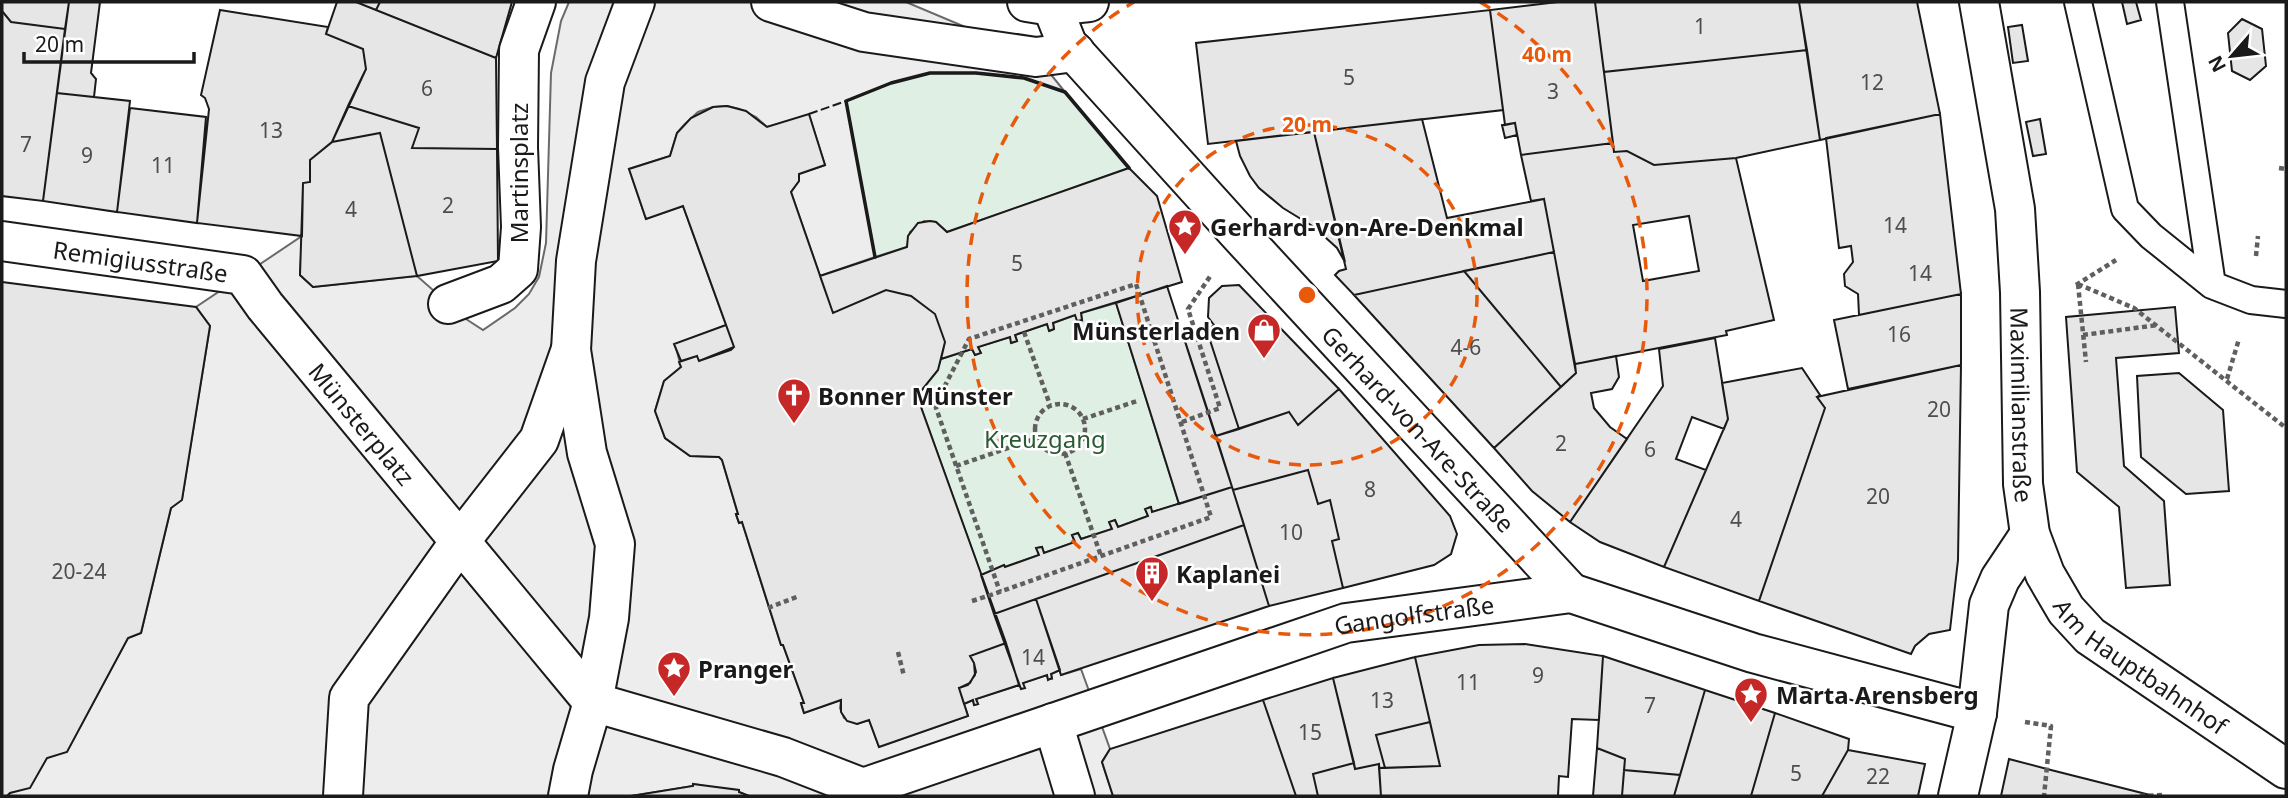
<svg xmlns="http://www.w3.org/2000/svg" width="2288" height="798" font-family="'Noto Sans',sans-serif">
<rect width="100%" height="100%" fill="#fff"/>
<path fill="#e0efe3" stroke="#6a6a6a" stroke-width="2" d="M 930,73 L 976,73 L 1024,78 L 1065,92 L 1129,168 L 947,232 L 936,222 L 924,221 L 910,232 L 907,247 L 875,257 L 846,101 L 891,83 Z
M 1116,303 L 1179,504 L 1152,512 L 1150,507 L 1146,509 L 1148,516 L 1118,527 L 1115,520 L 1110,522 L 1112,529 L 1081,539 L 1078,533 L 1072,535 L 1075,542 L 1044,553 L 1042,547 L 1037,548 L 1039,555 L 1005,567 L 1004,565 L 981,575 L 917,396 L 937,370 L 941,359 L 972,349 L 975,355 L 980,353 L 978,347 L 1010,337 L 1012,343 L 1017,341 L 1015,335 L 1047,324 L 1050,331 L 1054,329 L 1053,323 L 1075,315 L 1082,320 L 1081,313 Z"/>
<path fill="#ededed" stroke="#6a6a6a" stroke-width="2" d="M 569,2 L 906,2 L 970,29 L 1024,41 L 1065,92 L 1024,78 L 976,73 L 930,73 L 891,83 L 846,101 L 875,257 L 820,276 L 791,192 L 799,181 L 799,174 L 825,165 L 809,115 L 767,127 L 756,117 L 739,109 L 727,106 L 713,107 L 698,112 L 684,125 L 677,133 L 670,156 L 629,169 L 646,219 L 683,206 L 726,325 L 675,344 L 681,367 L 664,381 L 655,411 L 665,438 L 690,456 L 719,457 L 722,460 L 738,514 L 736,515 L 739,523 L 742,522 L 781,645 L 783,645 L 804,703 L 801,704 L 804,713 L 841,700 L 840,708 L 844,718 L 857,724 L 869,720 L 879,747 L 968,716 L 964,704 L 973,700 L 974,705 L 978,704 L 976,699 L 1019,685 L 1021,688 L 1023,683 L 1047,675 L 1048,679 L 1052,679 L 1051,674 L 1060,670 L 1061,675 L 1081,669 L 1110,749 L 1102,762 L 1113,796 L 749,796 L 739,792 L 693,784 L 693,786 L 631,796 L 7,796 L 47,758 L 67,751 L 128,638 L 141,633 L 171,508 L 182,499 L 210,326 L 196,307 L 302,236 L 300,275 L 313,287 L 417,276 L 466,319 L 483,330 L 515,308 L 529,294 L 539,277 L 546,243 L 551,73 L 561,21 Z"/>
<path fill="#e6e6e6" stroke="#1a1a1a" stroke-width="2" fill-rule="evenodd" d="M 2,2 L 69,2 L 65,29 L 11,22 L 2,11 Z
M 69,2 L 100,2 L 91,73 L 96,79 L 94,97 L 57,93 Z
M 337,2 L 356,2 L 496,58 L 497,149 L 412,148 L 419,128 L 348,106 L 366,69 L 363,49 L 326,34 Z
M 356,2 L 380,2 L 376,10 Z
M 380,2 L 512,2 L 496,58 L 376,10 Z
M 1558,2 L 1595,2 L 1613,143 L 1521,155 L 1515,123 L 1505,125 L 1490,10 Z
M 1595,2 L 1799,2 L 1807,50 L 1604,72 Z
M 1799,2 L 1917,2 L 1940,114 L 1820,140 Z
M 2122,2 L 2136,2 L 2141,20 L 2127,24 Z
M 220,10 L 328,27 L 326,34 L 363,49 L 366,69 L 332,142 L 310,160 L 310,182 L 303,183 L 302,236 L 197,223 L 209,109 L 205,98 L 201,95 Z
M 1490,10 L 1503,110 L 1208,144 L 1196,43 Z
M 2,11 L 11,22 L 65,29 L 43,201 L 2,196 Z
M 2242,19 L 2262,29 L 2266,66 L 2250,80 L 2232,71 L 2228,33 Z
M 2022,25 L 2028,61 L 2013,63 L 2008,27 Z
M 1807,50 L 1820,140 L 1736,158 L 1654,165 L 1627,151 L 1614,152 L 1604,72 Z
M 57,93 L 130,101 L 117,212 L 43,201 Z
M 348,106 L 419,128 L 412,148 L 497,149 L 498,261 L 417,276 L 380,133 L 332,142 Z
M 727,106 L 746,111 L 767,127 L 809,114 L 825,165 L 799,174 L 799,181 L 791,192 L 833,313 L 886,290 L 911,296 L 935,314 L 945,342 L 938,370 L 917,396 L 1006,643 L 970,656 L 974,663 L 975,675 L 968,685 L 959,688 L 968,716 L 879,747 L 869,720 L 857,724 L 847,721 L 841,712 L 841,700 L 804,713 L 801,703 L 804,703 L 783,645 L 781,645 L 742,522 L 739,523 L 736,514 L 738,514 L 722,460 L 719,457 L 690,456 L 665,438 L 655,411 L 664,381 L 681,367 L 679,362 L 697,356 L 699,361 L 734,347 L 683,206 L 646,219 L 629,169 L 670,156 L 677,133 L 691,118 L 713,107 Z
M 130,108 L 206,117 L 197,223 L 117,212 Z
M 1940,114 L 1961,294 L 1859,315 L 1858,294 L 1845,286 L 1844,274 L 1853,262 L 1851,246 L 1839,248 L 1826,138 Z
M 1422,119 L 1447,218 L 1544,199 L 1554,252 L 1354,295 L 1335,275 L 1339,271 L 1346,269 L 1314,132 Z
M 2040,119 L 2046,154 L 2033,156 L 2026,122 Z
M 1515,123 L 1517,135 L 1505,138 L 1502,125 Z
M 1314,132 L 1345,262 L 1337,248 L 1314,227 L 1283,208 L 1259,188 L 1250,176 L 1240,156 L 1236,141 Z
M 380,133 L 417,276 L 313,287 L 300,275 L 303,183 L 310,182 L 310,160 L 332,142 Z
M 1613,143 L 1614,152 L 1627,151 L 1654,165 L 1736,158 L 1774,320 L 1726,331 L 1727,335 L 1575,364 L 1544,199 L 1531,201 L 1521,155 ZM 1689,216 L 1699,271 L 1643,281 L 1633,225 Z
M 1129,168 L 1157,196 L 1182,282 L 1081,313 L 1082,320 L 1077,321 L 1075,315 L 1053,323 L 1054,329 L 1049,331 L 1047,324 L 1015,335 L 1017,341 L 1011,343 L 1010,337 L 978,347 L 981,353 L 975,355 L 972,349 L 941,359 L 945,342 L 935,314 L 911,296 L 886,290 L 833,313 L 820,276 L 907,247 L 908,236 L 918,223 L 930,221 L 936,222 L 947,232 Z
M 1554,252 L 1576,373 L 1561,387 L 1464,271 Z
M 1464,271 L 1561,387 L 1494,448 L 1354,295 Z
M 2,282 L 196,307 L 210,326 L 182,500 L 171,508 L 141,633 L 128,638 L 67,752 L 47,758 L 30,788 L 10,793 L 7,796 L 2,796 Z
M 1239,285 L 1339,389 L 1298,425 L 1289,412 L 1239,429 L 1207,331 L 1214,325 L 1208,317 L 1209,298 L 1222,286 Z
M 1167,286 L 1232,487 L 1179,504 L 1116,303 Z
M 1961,294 L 1961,365 L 1848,389 L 1834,320 Z
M 2175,307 L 2179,353 L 2116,358 L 2124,466 L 2164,501 L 2170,585 L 2126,588 L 2119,507 L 2077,472 L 2066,317 Z
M 726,325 L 734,347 L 731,350 L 699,361 L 697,356 L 681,361 L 674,344 Z
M 1207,331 L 1239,429 L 1216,436 L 1184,338 Z
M 1715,338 L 1728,419 L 1724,429 L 1692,417 L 1676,459 L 1706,470 L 1664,567 L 1600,542 L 1570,522 L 1663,386 L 1659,349 Z
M 1616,356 L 1619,377 L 1612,389 L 1591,393 L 1594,408 L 1610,427 L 1627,439 L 1570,522 L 1532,491 L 1494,448 L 1576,373 L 1575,364 Z
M 1961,365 L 1958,560 L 1950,630 L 1929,634 L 1915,646 L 1911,654 L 1759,601 L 1825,408 L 1817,397 Z
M 1802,368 L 1820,395 L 1817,397 L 1825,408 L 1759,601 L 1664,567 L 1728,419 L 1722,383 Z
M 2179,373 L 2223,410 L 2229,491 L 2186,494 L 2141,457 L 2137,376 Z
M 1339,389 L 1450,516 L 1457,534 L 1451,554 L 1434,565 L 1343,588 L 1332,541 L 1339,539 L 1330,500 L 1318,504 L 1308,470 L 1233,490 L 1216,436 L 1289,412 L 1298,425 Z
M 1308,470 L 1318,504 L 1330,500 L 1339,539 L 1332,541 L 1343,588 L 1269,606 L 1233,490 Z
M 1232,487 L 1244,525 L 994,614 L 981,575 L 1004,565 L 1005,567 L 1039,555 L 1036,548 L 1042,547 L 1044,553 L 1075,542 L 1072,535 L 1078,533 L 1081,539 L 1112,529 L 1109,522 L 1115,520 L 1118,527 L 1148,516 L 1145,509 L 1151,507 L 1152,512 Z
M 1244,525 L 1269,606 L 1061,675 L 1036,599 Z
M 1036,599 L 1060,670 L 1051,674 L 1052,678 L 1048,680 L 1047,675 L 1023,683 L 1025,688 L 1021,689 L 994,614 Z
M 1006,643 L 1019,685 L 976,699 L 978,704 L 974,705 L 973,700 L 964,704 L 959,688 L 970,683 L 976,672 L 974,663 L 970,656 Z
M 1525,644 L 1603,656 L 1599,720 L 1572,719 L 1568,777 L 1559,776 L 1558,796 L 1381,796 L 1379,768 L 1440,766 L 1415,657 L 1479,645 Z
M 1603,656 L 1705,690 L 1680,775 L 1624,770 L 1625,759 L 1597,748 Z
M 1415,657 L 1430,722 L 1376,735 L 1385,768 L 1379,768 L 1379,764 L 1355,769 L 1333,678 Z
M 1333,678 L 1354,763 L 1313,774 L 1318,796 L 1296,796 L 1263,700 Z
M 1705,690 L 1775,713 L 1751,796 L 1674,796 Z
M 1263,700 L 1296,796 L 1113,796 L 1102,762 L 1110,749 Z
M 1775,713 L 1849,739 L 1848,750 L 1822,796 L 1751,796 Z
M 1430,722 L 1440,766 L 1385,768 L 1376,735 Z
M 1597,748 L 1625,759 L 1622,796 L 1593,796 Z
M 1848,750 L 1925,764 L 1918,796 L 1822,796 Z
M 2009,759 L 2047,769 L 2154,796 L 2001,796 Z
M 1354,763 L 1355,769 L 1379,764 L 1381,796 L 1318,796 L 1313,774 Z
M 1624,770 L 1680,775 L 1674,796 L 1622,796 Z
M 693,784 L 739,790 L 739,792 L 749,796 L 631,796 L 693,786 Z"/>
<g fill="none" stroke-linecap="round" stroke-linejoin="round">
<g stroke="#1a1a1a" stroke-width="30">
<path id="service" d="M 2078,2 L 2125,209 L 2151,236 L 2212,285 L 2251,300 L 2286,304
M 2170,2 L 2212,285"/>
</g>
<g stroke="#1a1a1a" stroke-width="42">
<g id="pedestrian">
<path d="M 771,2 L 864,32 L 1036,57 L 1075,52"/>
<path id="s1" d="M 1979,2 L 2015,209 L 2020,292 L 2023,484 L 2030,534 L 2045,574 L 2066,610 L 2090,636 L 2286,769"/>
<path id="s2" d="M 1052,6 L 1067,44 L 1239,234 L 1571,593"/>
<path id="s3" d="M 2,241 L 243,275 L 265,306 L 593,702 L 783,757 L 863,788 L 878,796"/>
<path d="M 448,304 L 501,284 L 518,269 L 521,227 L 518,147 L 519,50 L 536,2"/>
<path d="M 1053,723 L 1075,796"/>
<path id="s4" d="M 863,788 L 1346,623 L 1571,593 L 1753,653 L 1977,713"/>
<path d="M 343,796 L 349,698 L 461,540 L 539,440 L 570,352"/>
<path d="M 568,796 L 573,770 L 593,702 L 609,618 L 615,544 L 587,453 L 571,350 L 576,261 L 605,82 L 635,2"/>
<path d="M 1958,796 L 1977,713 L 1989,605 L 2000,579 L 2030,534"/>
</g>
</g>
<g stroke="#1a1a1a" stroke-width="42">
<path id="minor" d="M 1027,2 L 1052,6 L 1089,2"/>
</g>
<path stroke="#5f5f5f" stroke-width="4.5" stroke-dasharray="5 3.5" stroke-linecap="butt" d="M 2279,168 L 2286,169
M 2256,256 L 2258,236
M 2078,284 L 2134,308 L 2286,428
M 2078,284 L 2086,362
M 2076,285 L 2116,260
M 1024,332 L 1050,405
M 2083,335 L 2158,325
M 2227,379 L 2239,339
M1035 429a25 25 0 1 1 50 0a25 25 0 1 1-50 0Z
M 1083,419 L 1137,401
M 1182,422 L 1220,408 L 1188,309 L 1211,275
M 1065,453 L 1101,556
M 956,466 L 1037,438
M 972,601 L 988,596 L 1211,517 L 1136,284 L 969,339 L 935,405 L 1000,592
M 768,608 L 799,596
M 898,652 L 904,676
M 2025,722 L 2051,726 L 2044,796
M 2140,796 L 2165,795"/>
<use href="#service" stroke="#fff" stroke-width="26"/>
<use href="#pedestrian" stroke="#fff" stroke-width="38"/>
<use href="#minor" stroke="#fff" stroke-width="38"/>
<path stroke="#1a1a1a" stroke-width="2" stroke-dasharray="9 3.5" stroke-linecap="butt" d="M 809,114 L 846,101"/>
<path stroke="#1a1a1a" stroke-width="3.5" d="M 875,257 L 846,101 L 891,83 L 930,73 L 976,73 L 1024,78 L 1065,92 L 1129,168"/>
</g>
<g fill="none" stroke="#e8590c" stroke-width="3.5" stroke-dasharray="12 9">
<circle cx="1307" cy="295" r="170"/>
<path d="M1480 2A340 340 0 1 1 1134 2"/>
</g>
<defs>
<g id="sight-pin" transform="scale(1.75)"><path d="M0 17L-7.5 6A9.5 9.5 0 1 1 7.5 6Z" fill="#c62828" stroke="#fff"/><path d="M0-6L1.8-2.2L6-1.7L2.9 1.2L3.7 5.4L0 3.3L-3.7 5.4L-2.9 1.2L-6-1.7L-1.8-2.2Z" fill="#fff"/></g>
<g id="shop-pin" transform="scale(1.75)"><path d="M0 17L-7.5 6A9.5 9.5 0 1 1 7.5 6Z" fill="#c62828" stroke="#fff"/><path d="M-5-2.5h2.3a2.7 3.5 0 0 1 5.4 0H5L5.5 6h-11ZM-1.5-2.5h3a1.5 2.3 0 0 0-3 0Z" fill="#fff"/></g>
<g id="church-pin" transform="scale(1.75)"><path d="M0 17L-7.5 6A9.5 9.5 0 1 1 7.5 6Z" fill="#c62828" stroke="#fff"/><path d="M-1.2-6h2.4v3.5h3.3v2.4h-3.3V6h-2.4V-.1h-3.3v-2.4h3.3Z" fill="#fff"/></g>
<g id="building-pin" transform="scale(1.75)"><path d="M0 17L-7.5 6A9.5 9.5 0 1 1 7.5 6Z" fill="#c62828" stroke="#fff"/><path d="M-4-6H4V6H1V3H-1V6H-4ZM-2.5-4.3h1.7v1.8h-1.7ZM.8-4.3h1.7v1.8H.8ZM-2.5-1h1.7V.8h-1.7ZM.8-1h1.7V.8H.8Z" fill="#fff"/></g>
</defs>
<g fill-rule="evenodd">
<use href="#sight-pin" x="1185" y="226"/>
<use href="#shop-pin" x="1264" y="330"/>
<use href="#church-pin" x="794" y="395"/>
<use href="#building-pin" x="1152" y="573"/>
<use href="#sight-pin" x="674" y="668"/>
<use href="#sight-pin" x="1751" y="694"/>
</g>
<g text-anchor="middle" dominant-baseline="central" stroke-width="5" stroke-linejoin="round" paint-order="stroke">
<g font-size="21" fill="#4d4d4d">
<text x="1700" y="26">1</text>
<text x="1349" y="77">5</text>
<text x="1872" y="82">12</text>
<text x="427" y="88">6</text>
<text x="1553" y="91">3</text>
<text x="271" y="130">13</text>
<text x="26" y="144">7</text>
<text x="87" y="155">9</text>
<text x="163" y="165">11</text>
<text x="448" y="205">2</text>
<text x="351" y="209">4</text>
<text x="1895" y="225">14</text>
<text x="1017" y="263">5</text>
<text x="1920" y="273">14</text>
<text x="1899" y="334">16</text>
<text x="1466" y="347">4-6</text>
<text x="1939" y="409">20</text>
<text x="1561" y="443">2</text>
<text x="1650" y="449">6</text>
<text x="1370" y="489">8</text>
<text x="1878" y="496">20</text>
<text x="1736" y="519">4</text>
<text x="1291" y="532">10</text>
<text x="79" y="571">20-24</text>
<text x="1033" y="657">14</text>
<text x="1538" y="675">9</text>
<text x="1468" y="682">11</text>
<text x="1382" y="700">13</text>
<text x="1650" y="705">7</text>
<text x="1310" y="732">15</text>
<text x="1796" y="773">5</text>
<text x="1878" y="776">22</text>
</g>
<g font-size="24" fill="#1a1a1a" stroke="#fff">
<text transform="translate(518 173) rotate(-90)">Martinsplatz</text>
<text stroke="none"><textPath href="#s3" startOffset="140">Remigiusstraße</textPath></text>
<text stroke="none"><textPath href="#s1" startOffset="406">Maximilianstraße</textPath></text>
<text stroke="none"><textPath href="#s3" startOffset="434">Münsterplatz</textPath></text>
<text stroke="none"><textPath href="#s2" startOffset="562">Gerhard-von-Are-Straße</textPath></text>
<text stroke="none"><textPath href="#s4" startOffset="579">Gangolfstraße</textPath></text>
<text stroke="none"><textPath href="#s1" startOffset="714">Am Hauptbahnhof</textPath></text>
</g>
<g font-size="24" font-weight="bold" fill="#1a1a1a" stroke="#fff" text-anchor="start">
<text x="1210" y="226">Gerhard-von-Are-Denkmal</text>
<text x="1240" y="330" text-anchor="end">Münsterladen</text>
<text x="818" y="395">Bonner Münster</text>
<text x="1176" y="573">Kaplanei</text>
<text x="698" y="668">Pranger</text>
<text x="1776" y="694">Marta Arensberg</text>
</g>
<g font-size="24" fill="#2b5a34" stroke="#fff">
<text x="1045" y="438">Kreuzgang</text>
</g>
</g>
<circle cx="1307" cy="295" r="10" fill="#e8590c" stroke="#fff" stroke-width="3.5"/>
<g font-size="21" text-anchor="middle" font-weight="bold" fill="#e8590c" stroke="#fff" stroke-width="5" stroke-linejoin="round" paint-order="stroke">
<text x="1547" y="62">40 m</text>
<text x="1307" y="132">20 m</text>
</g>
<rect width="2288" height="798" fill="none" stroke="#1a1a1a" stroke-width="7"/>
<g transform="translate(2232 56) rotate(242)" stroke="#ffffff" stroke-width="5" paint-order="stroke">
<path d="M0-5L12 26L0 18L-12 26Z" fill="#1a1a1a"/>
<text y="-10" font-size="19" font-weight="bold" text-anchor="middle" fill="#1a1a1a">N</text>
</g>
<path d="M24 52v10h170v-10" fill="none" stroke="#1a1a1a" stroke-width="3.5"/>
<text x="35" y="52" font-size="21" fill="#1a1a1a" stroke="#ffffff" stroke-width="5" paint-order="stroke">20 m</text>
</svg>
